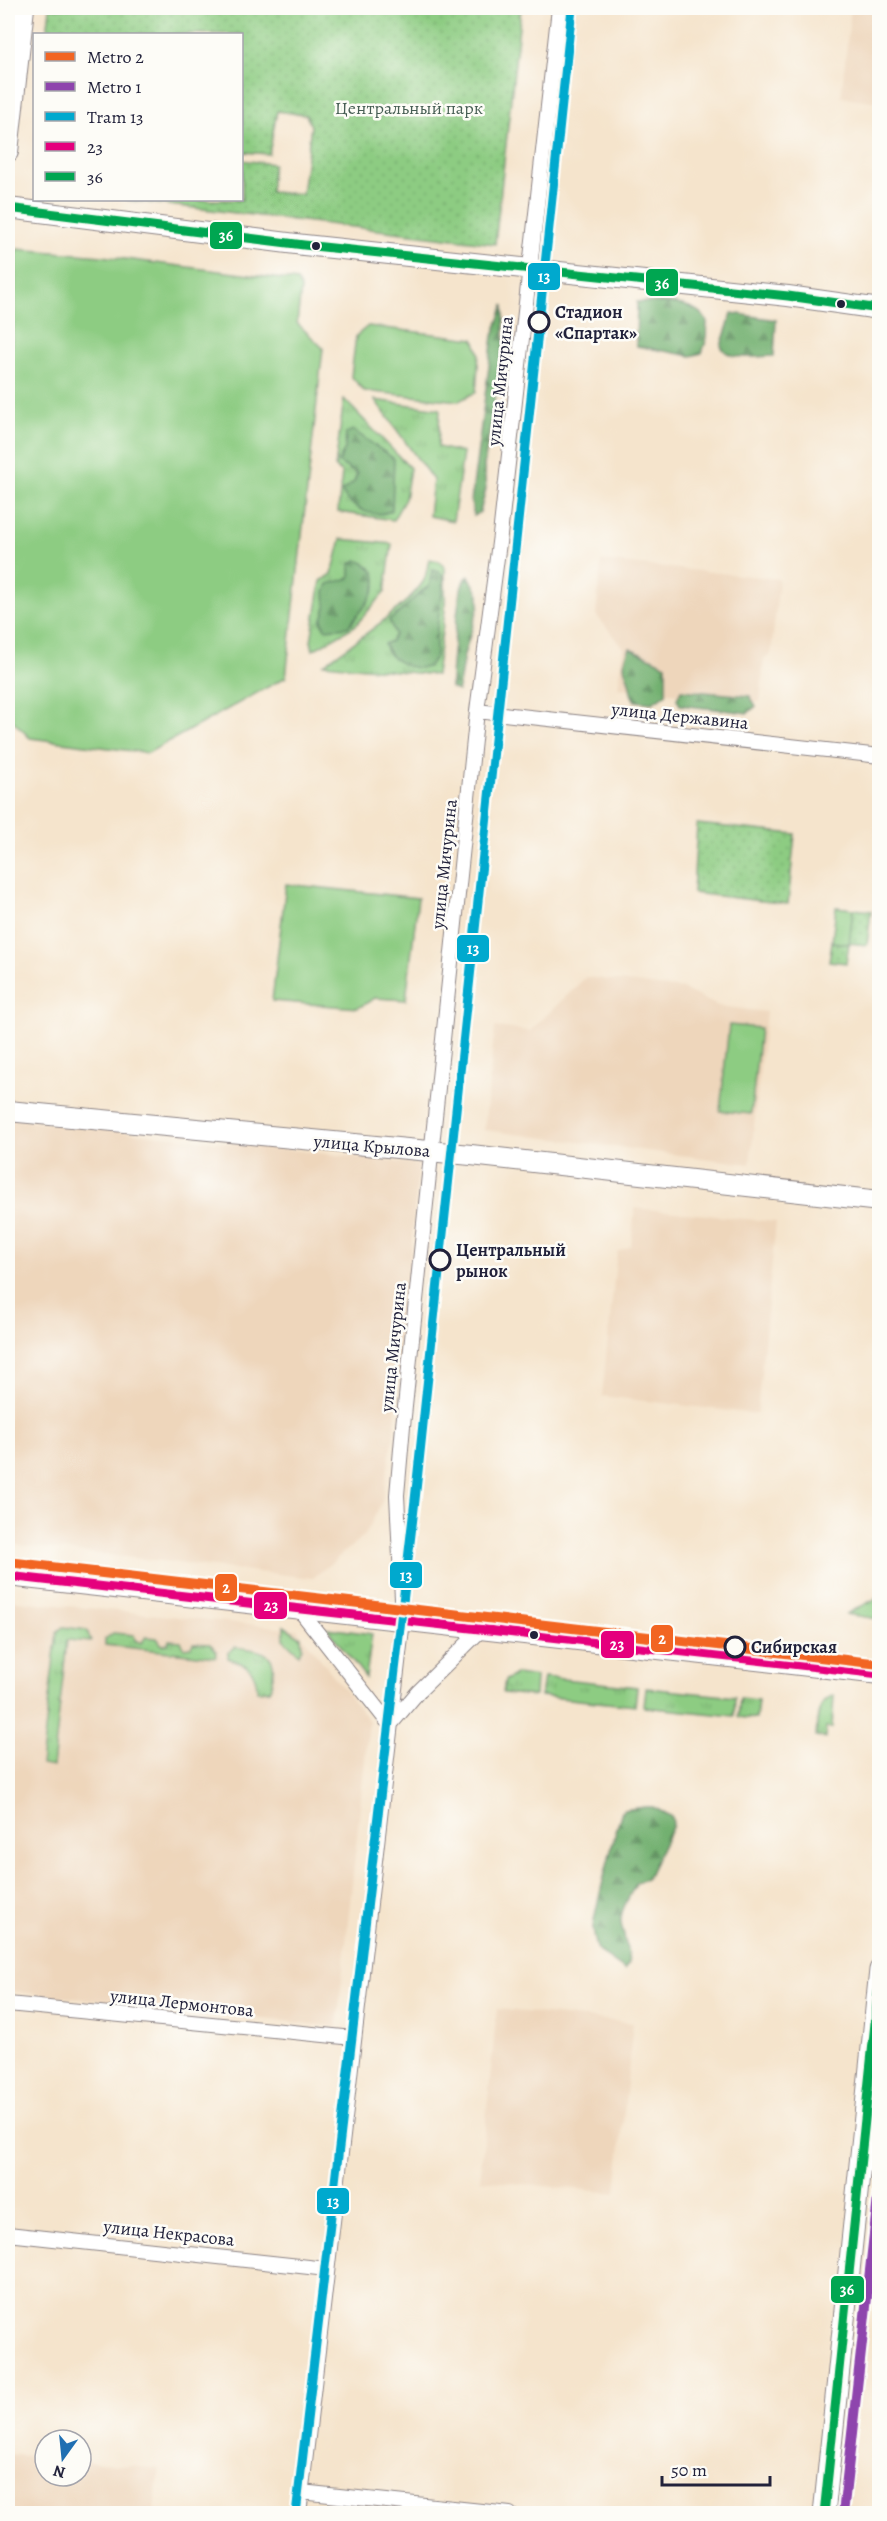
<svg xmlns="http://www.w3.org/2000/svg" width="887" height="2521" font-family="Alegreya,serif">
<defs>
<pattern id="grass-tufts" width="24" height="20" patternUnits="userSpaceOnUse" patternTransform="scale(1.5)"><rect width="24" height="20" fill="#8dcc82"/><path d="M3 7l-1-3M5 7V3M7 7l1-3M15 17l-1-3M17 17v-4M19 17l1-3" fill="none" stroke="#79af71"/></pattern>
<pattern id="forest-firs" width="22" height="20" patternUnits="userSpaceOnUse" patternTransform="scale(1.5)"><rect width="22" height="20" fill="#72b070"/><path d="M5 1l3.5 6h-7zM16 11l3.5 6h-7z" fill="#5d8f5d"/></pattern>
<pattern id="park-dots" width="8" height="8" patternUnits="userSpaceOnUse" patternTransform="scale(1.5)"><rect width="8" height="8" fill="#8dcc82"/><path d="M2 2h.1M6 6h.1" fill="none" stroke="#79af71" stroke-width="1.8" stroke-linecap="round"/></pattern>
</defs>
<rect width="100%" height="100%" fill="#fdfcf7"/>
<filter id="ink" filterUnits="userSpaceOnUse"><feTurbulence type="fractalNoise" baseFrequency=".0167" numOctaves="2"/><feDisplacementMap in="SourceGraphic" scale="12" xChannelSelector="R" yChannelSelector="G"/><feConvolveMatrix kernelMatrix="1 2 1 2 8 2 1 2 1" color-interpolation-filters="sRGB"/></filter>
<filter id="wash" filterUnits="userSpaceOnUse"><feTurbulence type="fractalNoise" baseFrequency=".008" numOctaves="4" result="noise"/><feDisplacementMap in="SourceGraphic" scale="24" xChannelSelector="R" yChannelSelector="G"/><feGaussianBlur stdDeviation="1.35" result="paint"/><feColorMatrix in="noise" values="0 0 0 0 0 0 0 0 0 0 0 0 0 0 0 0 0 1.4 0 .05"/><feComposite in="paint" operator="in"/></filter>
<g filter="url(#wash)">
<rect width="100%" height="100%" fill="#f5e4cc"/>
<path fill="#eed6bb" d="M 851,8 L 879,8 L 879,102 L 841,97 Z
M 601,561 L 779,579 L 771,654 L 764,658 L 760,702 L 618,688 L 624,648 L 596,615 Z
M 586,977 L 683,989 L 718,1006 L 766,1012 L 750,1164 L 484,1130 L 495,1027 L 530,1031 Z
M 8,1119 L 419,1164 L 394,1433 L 382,1502 L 365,1535 L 313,1578 L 8,1544 Z
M 635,1208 L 776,1222 L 757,1414 L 602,1396 L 617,1252 L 631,1246 Z
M 8,1600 L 297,1629 L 369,1721 L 337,2027 L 8,1991 Z
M 497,2009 L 633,2023 L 616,2193 L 480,2180 Z
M 8,2454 L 45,2458 L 45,2476 L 81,2476 L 81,2461 L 159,2469 L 154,2513 L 8,2513 Z"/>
<path fill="url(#grass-tufts)" stroke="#58775e" stroke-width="1.5" d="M 344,399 L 410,468 L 405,499 L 393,520 L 338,512 L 342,473 L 335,467 Z
M 375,400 L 440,409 L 438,447 L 463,453 L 453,521 L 429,516 L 433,480 Z
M 341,539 L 392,544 L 385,592 L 355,626 L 313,650 L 311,641 L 321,581 L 332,574 Z
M 429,559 L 439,561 L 445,568 L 445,610 L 436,675 L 324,664 C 351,644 405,609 423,582 C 427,576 427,566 429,559 Z
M 879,1597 L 878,1619 L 846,1614 Z
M 284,1626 L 301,1637 L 302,1647 L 299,1654 L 284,1640 Z
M 63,1627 L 87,1630 L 91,1642 L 67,1640 L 53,1767 L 41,1765 L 57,1632 Z
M 327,1628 L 372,1634 L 366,1678 Z
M 113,1633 L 134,1635 L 135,1640 L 141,1643 L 146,1637 L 157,1638 L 162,1645 L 168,1644 L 169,1640 L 181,1641 L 184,1648 L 191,1647 L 193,1643 L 210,1644 L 217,1651 L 216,1657 L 105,1645 L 105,1639 Z
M 235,1647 C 268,1651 280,1653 270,1690 L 257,1691 C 257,1669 246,1664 228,1658 L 228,1653 Z
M 517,1674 L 536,1677 L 535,1696 L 503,1693 L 505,1680 Z
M 544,1677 L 637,1687 L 635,1706 L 541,1696 Z
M 646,1688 L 735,1697 L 734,1716 L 644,1707 Z
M 834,1695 L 832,1728 L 826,1728 L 825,1738 L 816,1736 C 818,1718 816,1703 834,1695 Z
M 740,1698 L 758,1700 L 756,1719 L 738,1717 Z"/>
<path fill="url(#forest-firs)" stroke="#4a6956" stroke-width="1.5" d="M 637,302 C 657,303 697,299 707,322 L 706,341 L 702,353 L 691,356 L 636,346 Z
M 504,305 L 504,342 L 484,466 L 486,489 L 480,512 L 474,516 L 471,501 L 493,336 Z
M 732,313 L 776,320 L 774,356 C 758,356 727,362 721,346 Z
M 353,430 L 394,459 L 392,510 C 376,520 347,508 342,491 L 354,482 L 357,474 L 338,462 L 345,449 L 346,433 Z
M 357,560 C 397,575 364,606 348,627 L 325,629 L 321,622 L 326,607 L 325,592 L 328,584 L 350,578 L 350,564 Z
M 432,570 L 440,572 L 444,577 C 442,603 434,631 436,656 L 428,667 C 411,671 389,661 384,644 L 391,641 L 395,634 L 389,620 C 405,611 413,596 429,586 Z
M 469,576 L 479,595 L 479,605 L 464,655 L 458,691 L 451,688 C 450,678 458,593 463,583 C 464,579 466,578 469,576 Z
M 630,648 L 666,665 L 666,694 L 652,703 L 635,701 C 631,695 631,693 630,686 C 626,667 619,670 630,648 Z
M 681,690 L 750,696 L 756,706 L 748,713 L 680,705 L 677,699 Z
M 645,1807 L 653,1807 L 672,1817 L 673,1825 L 650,1873 L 646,1879 L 637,1882 C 610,1929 624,1916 629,1963 L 625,1970 L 598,1951 C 596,1944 594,1936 593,1928 C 593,1918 619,1815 623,1810 Z"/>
<path fill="url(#park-dots)" stroke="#58775e" stroke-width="1.5" d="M 50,8 L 521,8 L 495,244 L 127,200 L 242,200 L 242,160 L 273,164 L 270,192 L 302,194 L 311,126 L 306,115 L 277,111 L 269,154 L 242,152 L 242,34 L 47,34 Z
M 697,824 L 795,834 L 788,904 L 693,893 Z
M 853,909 L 871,911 L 867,945 L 849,943 Z
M 832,942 L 849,944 L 846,963 L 829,961 Z"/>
<path fill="#8dcc82" stroke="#58775e" stroke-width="1.5" d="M 16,249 L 102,256 L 297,281 L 301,289 L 297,323 L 323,348 L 286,677 L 148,753 L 30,738 L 8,716 L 8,365 L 13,329 Z
M 368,326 L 474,339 L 479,353 L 476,392 L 459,401 L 364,391 L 351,376 L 356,336 Z
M 286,884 L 418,898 L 406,1000 L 375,998 L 358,1008 L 272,1001 Z
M 836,907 L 853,909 L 849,944 L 832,942 Z
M 729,1025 L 760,1028 L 751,1114 L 720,1111 Z"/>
</g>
<g filter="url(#ink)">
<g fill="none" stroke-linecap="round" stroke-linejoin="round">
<g stroke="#8c8384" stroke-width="16">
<path id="street" d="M 477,711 L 880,756
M 298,1608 L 390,1725 L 418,1692 L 482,1629
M 8,2004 L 354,2038
M 8,2234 L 327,2269
M 301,2492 L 510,2514
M 299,2514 L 403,1620 L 397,1495 L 403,1426 L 477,711 L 500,535 L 559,8"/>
</g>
<g stroke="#8c8384" stroke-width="22">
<path id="secondary" d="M 8,152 L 24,8
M 8,208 L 304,245 L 788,296 L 880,309
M 8,1111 L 471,1155 L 880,1201
M 8,1576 L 880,1674"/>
</g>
<g stroke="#8c8384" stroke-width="23">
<path id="primary" d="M 824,2514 L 880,1970"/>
</g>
<use href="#street" stroke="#fff" stroke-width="14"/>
<use href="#secondary" stroke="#fff" stroke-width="20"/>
<use href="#primary" stroke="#fff" stroke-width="21"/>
<g stroke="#fdfcf7" stroke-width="14">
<path id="bus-1" d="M 8,1576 L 880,1674"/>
</g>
<g stroke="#fdfcf7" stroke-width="14">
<path id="bus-2" d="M 8,208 L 304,245 L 788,296 L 880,309
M 824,2514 L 880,1975"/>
</g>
<use href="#bus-1" stroke="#e5007d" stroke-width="9"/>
<use href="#bus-2" stroke="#00a651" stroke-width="9"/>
<g stroke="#fdfcf7" stroke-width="14">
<path id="tram-1" d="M 296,2514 L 415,1500 L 572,8"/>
</g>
<use href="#tram-1" stroke="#00a9ce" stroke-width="9"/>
<g stroke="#fdfcf7" stroke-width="15">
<path id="metro-1" d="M 8,1562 L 880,1664"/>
</g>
<g stroke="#fdfcf7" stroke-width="15">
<path id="metro-2" d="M 843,2514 L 880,2180"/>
</g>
<use href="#metro-1" stroke="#f26522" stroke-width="10"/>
<use href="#metro-2" stroke="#8e44ad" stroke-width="10"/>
</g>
</g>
<g fill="#22223b" stroke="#fdfcf7" stroke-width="2">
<circle cx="316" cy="246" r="5"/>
<circle cx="841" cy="304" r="5"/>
<circle cx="534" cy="1635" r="5"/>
</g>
<g fill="#fdfcf7" stroke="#22223b" stroke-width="3">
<circle cx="539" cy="322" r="10"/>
<circle cx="440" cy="1260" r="10"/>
<circle cx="735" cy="1647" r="10"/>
</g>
<g text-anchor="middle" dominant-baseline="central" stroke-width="5" stroke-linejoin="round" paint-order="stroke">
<g font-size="18" fill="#475e54" stroke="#fdfcf7">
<text x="409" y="108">Центральный парк</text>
</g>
<g font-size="18" font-weight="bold" fill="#22223b" stroke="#fdfcf7" text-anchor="start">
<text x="555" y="312">Стадион<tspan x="555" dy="21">«Спартак»</tspan></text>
<text x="456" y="1250">Центральный<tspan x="456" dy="21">рынок</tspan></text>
<text x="751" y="1647">Сибирская</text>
</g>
<g font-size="18" fill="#22223b" stroke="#fdfcf7">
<text transform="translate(500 381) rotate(-84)">улица Мичурина</text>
<text transform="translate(680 716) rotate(6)">улица Державина</text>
<text transform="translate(444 864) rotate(-84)">улица Мичурина</text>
<text transform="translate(372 1146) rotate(5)">улица Крылова</text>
<text transform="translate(393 1347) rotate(-84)">улица Мичурина</text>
<text transform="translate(182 2003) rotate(6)">улица Лермонтова</text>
<text transform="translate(169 2233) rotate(6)">улица Некрасова</text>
</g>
</g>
<g stroke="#fdfcf7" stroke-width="2">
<rect x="209" y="221" width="34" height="29" rx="6" fill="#00a651"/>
<rect x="527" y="262" width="34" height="29" rx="6" fill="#00a9ce"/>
<rect x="645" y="268" width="34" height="29" rx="6" fill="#00a651"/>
<rect x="456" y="934" width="34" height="29" rx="6" fill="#00a9ce"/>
<rect x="389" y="1561" width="34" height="28" rx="6" fill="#00a9ce"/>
<rect x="214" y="1573" width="24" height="29" rx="6" fill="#f26522"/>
<rect x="253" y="1591" width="35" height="29" rx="6" fill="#e5007d"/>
<rect x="650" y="1624" width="24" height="29" rx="6" fill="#f26522"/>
<rect x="600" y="1630" width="35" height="29" rx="6" fill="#e5007d"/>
<rect x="316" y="2187" width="34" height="28" rx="6" fill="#00a9ce"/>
<rect x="830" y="2275" width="35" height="29" rx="6" fill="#00a651"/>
</g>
<g font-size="16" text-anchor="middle" font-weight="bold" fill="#fff">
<text x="226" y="241">36</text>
<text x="544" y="282">13</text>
<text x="662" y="289">36</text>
<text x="473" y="954">13</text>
<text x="406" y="1581">13</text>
<text x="226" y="1593">2</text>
<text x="271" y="1611">23</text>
<text x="662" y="1644">2</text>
<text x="617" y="1650">23</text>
<text x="333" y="2207">13</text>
<text x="847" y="2295">36</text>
</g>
<rect width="887" height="2521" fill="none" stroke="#fdfcf7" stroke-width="30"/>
<rect x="33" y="33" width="210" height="168" fill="#fdfcf7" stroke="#a5a5ac" stroke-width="1.5"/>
<rect x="45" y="52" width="30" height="9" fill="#f26522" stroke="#a5a5ac" stroke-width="1.5"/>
<text x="87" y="63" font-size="18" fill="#22223b">Metro 2</text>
<rect x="45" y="82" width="30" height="9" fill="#8e44ad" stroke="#a5a5ac" stroke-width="1.5"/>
<text x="87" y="93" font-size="18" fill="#22223b">Metro 1</text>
<rect x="45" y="112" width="30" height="9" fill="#00a9ce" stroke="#a5a5ac" stroke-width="1.5"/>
<text x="87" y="123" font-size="18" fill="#22223b">Tram 13</text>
<rect x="45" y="142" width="30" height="9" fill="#e5007d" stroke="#a5a5ac" stroke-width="1.5"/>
<text x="87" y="153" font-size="18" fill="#22223b">23</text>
<rect x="45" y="172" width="30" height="9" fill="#00a651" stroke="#a5a5ac" stroke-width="1.5"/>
<text x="87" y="183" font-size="18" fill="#22223b">36</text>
<g transform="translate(63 2458) rotate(195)"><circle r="28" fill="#fdfcf7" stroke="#a5a5ac" stroke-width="1.5"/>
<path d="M0-4.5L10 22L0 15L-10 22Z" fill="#1f6fb2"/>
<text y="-9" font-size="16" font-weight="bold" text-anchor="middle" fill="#22223b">N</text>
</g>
<path d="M662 2476v9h108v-9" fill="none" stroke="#22223b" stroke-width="3"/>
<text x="671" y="2476" font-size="18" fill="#22223b" stroke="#fdfcf7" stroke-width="4.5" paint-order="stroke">50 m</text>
</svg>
